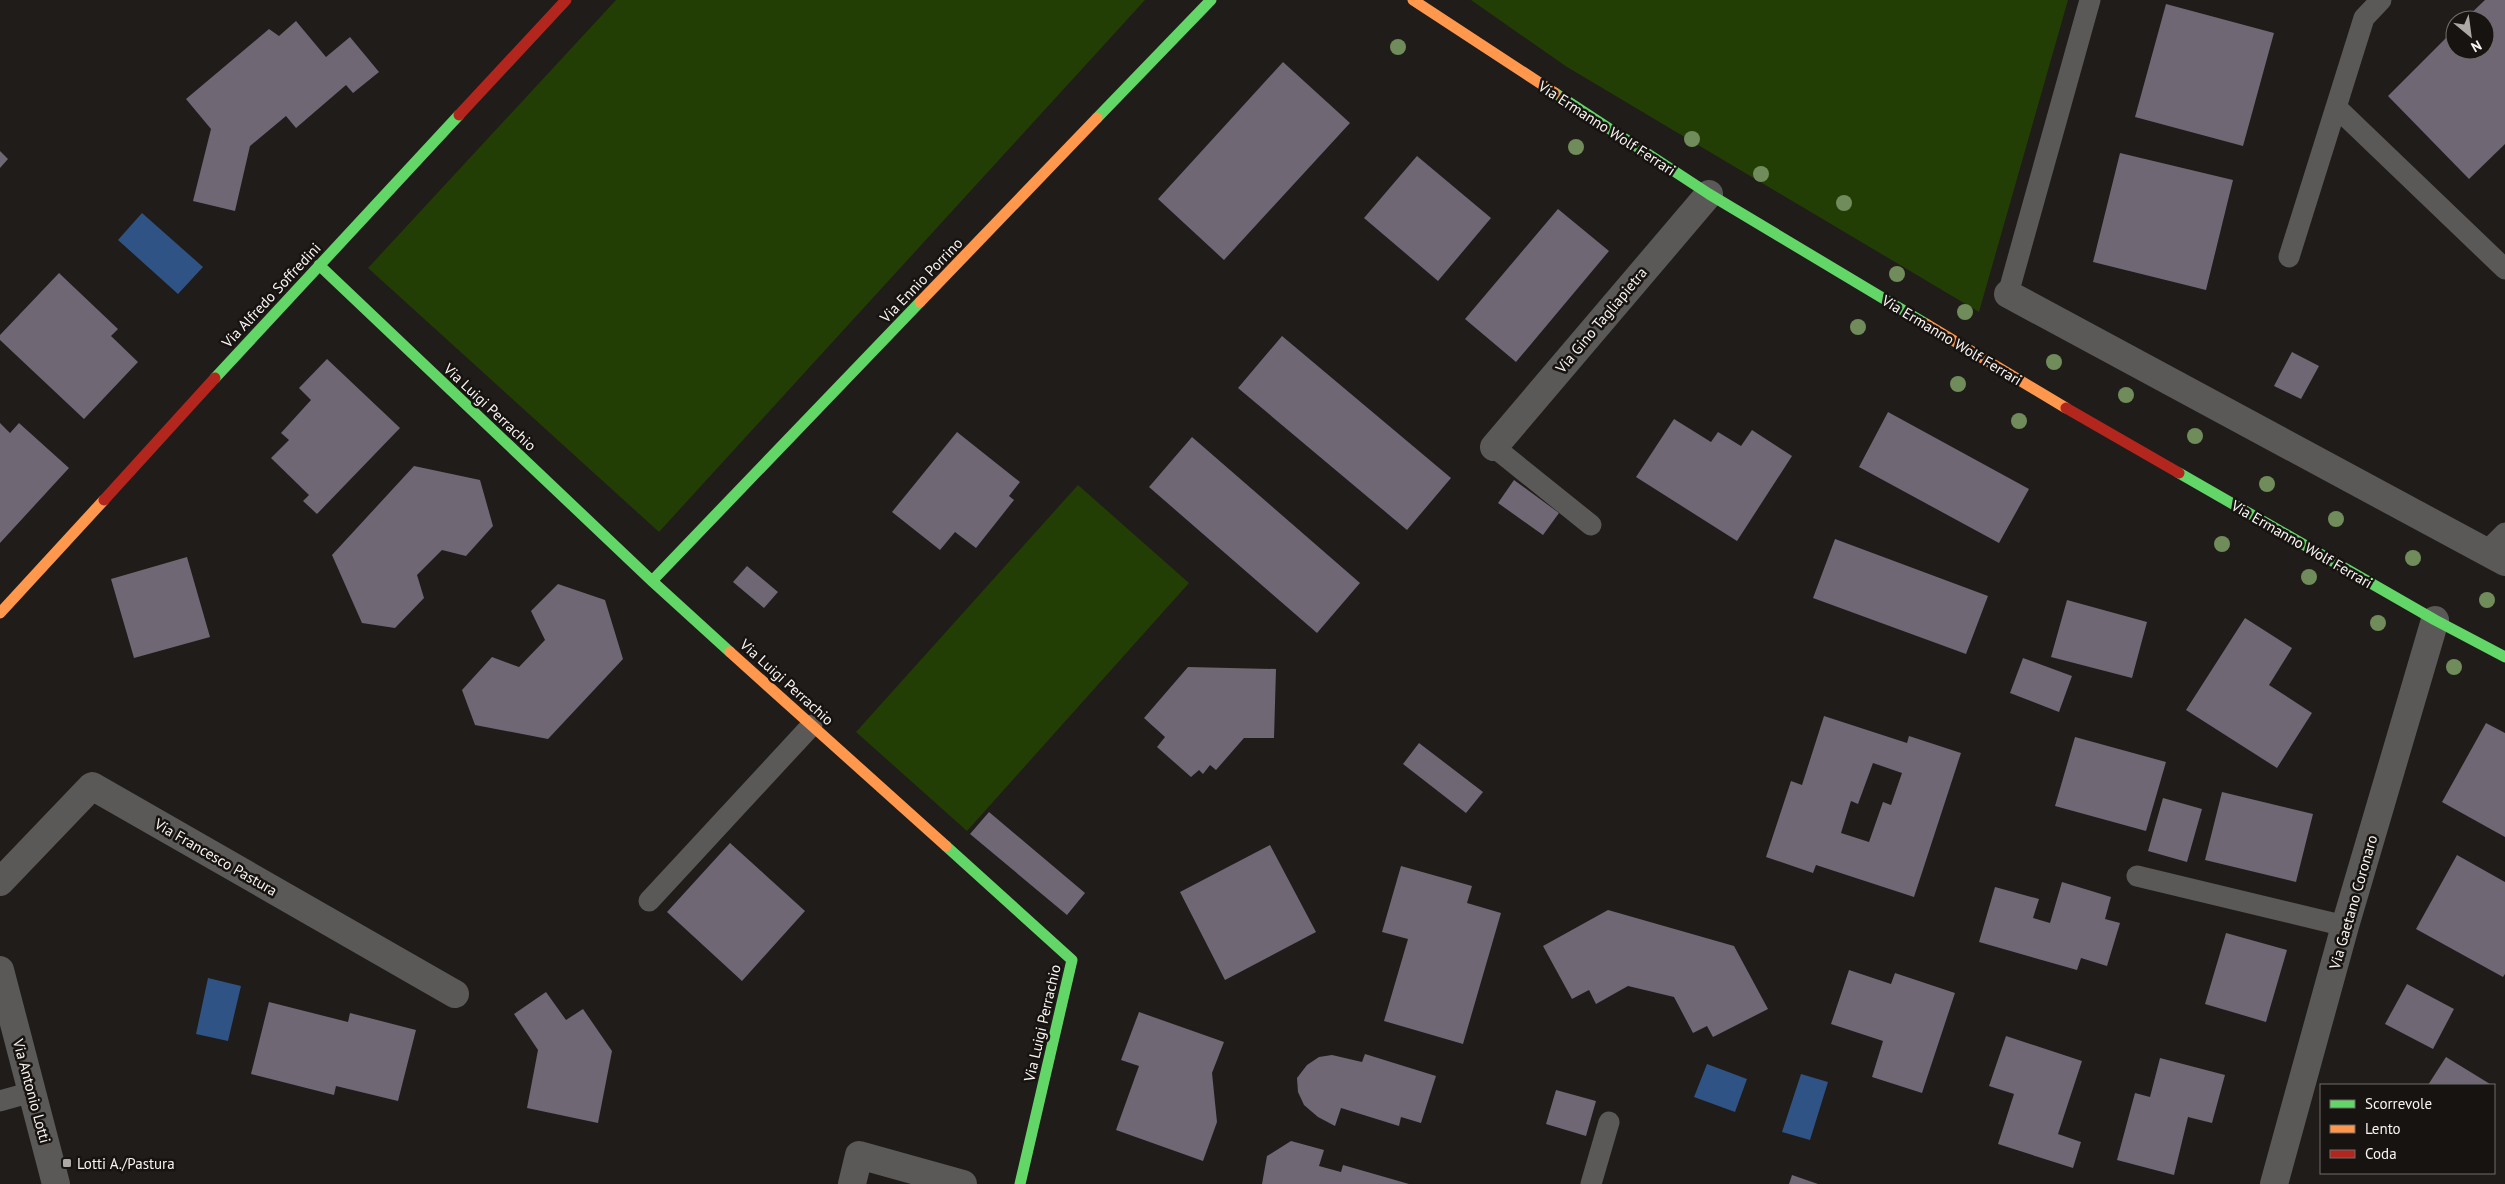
<svg xmlns="http://www.w3.org/2000/svg" width="2505" height="1184" font-family="'PT Sans',sans-serif">
<rect width="100%" height="100%" fill="#1f1c1a"/>
<path fill="#223e04" d="M 616,0 L 1145,0 L 659,532 L 368,268 Z
M 1471,0 L 2068,0 L 1979,312 L 1567,67 Z
M 1078,485 L 1189,583 L 967,831 L 856,732 Z"/>
<path fill="#2f5384" d="M 142,213 L 203,267 L 178,294 L 118,240 Z
M 208,978 L 241,986 L 228,1041 L 196,1034 Z
M 1707,1064 L 1747,1079 L 1735,1112 L 1694,1097 Z
M 1801,1074 L 1828,1082 L 1810,1140 L 1782,1132 Z"/>
<path fill="#6f6774" fill-rule="evenodd" d="M 2485,0 L 2505,0 L 2505,144 L 2469,179 L 2388,96 L 2455,29 L 2455,50 L 2485,50 L 2485,20 L 2464,20 Z
M 2166,4 L 2274,33 L 2243,146 L 2135,117 Z
M 296,21 L 326,57 L 350,37 L 379,72 L 353,93 L 346,85 L 296,128 L 286,116 L 250,146 L 235,211 L 193,201 L 211,129 L 186,99 L 269,29 L 279,36 Z
M 1283,62 L 1350,123 L 1224,260 L 1158,199 Z
M 0,151 L 8,159 L 0,168 Z
M 2120,153 L 2233,180 L 2206,290 L 2093,262 Z
M 1417,156 L 1491,218 L 1438,281 L 1364,218 Z
M 1558,209 L 1609,251 L 1516,362 L 1465,319 Z
M 59,273 L 118,329 L 111,336 L 138,362 L 84,419 L 0,340 L 0,335 Z
M 1282,336 L 1451,478 L 1407,530 L 1238,388 Z
M 2292,352 L 2319,366 L 2301,399 L 2274,386 Z
M 327,359 L 400,428 L 317,514 L 303,501 L 309,495 L 271,458 L 289,440 L 281,433 L 311,400 L 299,388 Z
M 1888,412 L 2029,489 L 1999,543 L 1859,467 Z
M 1674,419 L 1711,442 L 1718,432 L 1741,446 L 1752,430 L 1792,456 L 1737,541 L 1636,477 Z
M 0,423 L 10,433 L 19,423 L 69,468 L 0,543 Z
M 957,432 L 1020,482 L 1009,496 L 1014,500 L 976,548 L 955,532 L 940,550 L 892,512 Z
M 1192,437 L 1360,583 L 1317,633 L 1149,487 Z
M 414,466 L 480,480 L 493,526 L 466,556 L 442,550 L 417,575 L 424,598 L 395,628 L 362,623 L 332,555 Z
M 1514,480 L 1559,513 L 1543,535 L 1498,503 Z
M 1835,539 L 1988,596 L 1966,654 L 1813,598 Z
M 187,557 L 210,637 L 134,658 L 111,579 Z
M 747,566 L 778,592 L 764,608 L 733,582 Z
M 558,584 L 605,600 L 623,659 L 548,739 L 475,725 L 462,690 L 492,657 L 519,667 L 545,640 L 531,611 Z
M 2067,600 L 2147,622 L 2132,678 L 2051,657 Z
M 2245,618 L 2292,648 L 2269,685 L 2312,713 L 2277,768 L 2186,710 Z
M 2023,658 L 2072,676 L 2059,712 L 2010,693 Z
M 1188,667 L 1276,669 L 1274,738 L 1244,738 L 1216,770 L 1210,765 L 1203,774 L 1199,770 L 1191,777 L 1157,747 L 1165,737 L 1144,718 Z
M 1824,716 L 1907,743 L 1909,736 L 1961,753 L 1914,897 L 1816,865 L 1813,873 L 1766,857 L 1791,781 L 1802,785 ZM 1873,763 L 1902,773 L 1891,805 L 1883,802 L 1869,842 L 1841,833 L 1851,801 L 1858,804 Z
M 2486,723 L 2505,733 L 2505,837 L 2442,802 Z
M 2075,737 L 2166,762 L 2146,831 L 2055,806 Z
M 1419,743 L 1483,792 L 1466,813 L 1403,764 Z
M 2222,792 L 2313,814 L 2296,882 L 2205,860 Z
M 2163,798 L 2202,809 L 2187,862 L 2148,851 Z
M 989,812 L 1085,893 L 1067,915 L 970,834 Z
M 730,843 L 805,911 L 742,981 L 667,912 Z
M 1270,845 L 1316,932 L 1225,980 L 1180,892 Z
M 2457,855 L 2505,882 L 2505,974 L 2503,977 L 2416,929 Z
M 1401,866 L 1472,886 L 1467,903 L 1501,913 L 1463,1044 L 1384,1021 L 1408,939 L 1382,932 Z
M 2062,882 L 2111,897 L 2105,919 L 2120,923 L 2107,966 L 2081,958 L 2077,970 L 1979,942 L 1995,887 L 2039,899 L 2033,918 L 2050,923 Z
M 1608,910 L 1734,946 L 1768,1009 L 1713,1037 L 1707,1026 L 1693,1033 L 1674,997 L 1628,986 L 1596,1004 L 1589,990 L 1572,999 L 1543,946 Z
M 2226,933 L 2287,950 L 2266,1022 L 2205,1004 Z
M 1849,970 L 1891,984 L 1895,973 L 1955,993 L 1922,1093 L 1872,1077 L 1883,1041 L 1831,1024 Z
M 2407,984 L 2454,1009 L 2433,1049 L 2385,1024 Z
M 546,992 L 566,1020 L 583,1009 L 612,1051 L 598,1123 L 527,1108 L 538,1050 L 514,1014 Z
M 269,1002 L 348,1022 L 350,1013 L 416,1030 L 398,1101 L 336,1086 L 334,1095 L 251,1074 Z
M 1139,1012 L 1224,1042 L 1212,1073 L 1217,1122 L 1203,1161 L 1116,1130 L 1139,1066 L 1121,1060 Z
M 2006,1036 L 2082,1061 L 2058,1134 L 2081,1142 L 2073,1168 L 1998,1144 L 2014,1094 L 1989,1086 Z
M 1365,1054 L 1436,1076 L 1421,1123 L 1401,1117 L 1399,1126 L 1341,1108 L 1335,1126 L 1318,1117 L 1304,1105 L 1298,1092 L 1297,1078 L 1307,1065 L 1319,1057 L 1332,1055 L 1362,1062 Z
M 2446,1057 L 2490,1084 L 2489,1085 L 2428,1085 Z
M 2160,1058 L 2225,1075 L 2212,1123 L 2188,1117 L 2174,1175 L 2117,1160 L 2135,1093 L 2150,1097 Z
M 1556,1090 L 1596,1101 L 1586,1136 L 1546,1124 Z
M 1291,1141 L 1324,1150 L 1319,1166 L 1341,1172 L 1343,1165 L 1409,1184 L 1262,1184 L 1267,1156 Z
M 1792,1175 L 1818,1184 L 1789,1184 Z"/>
<g fill="none" stroke-linecap="round" stroke-linejoin="round">
<path stroke="#5a5958" stroke-width="21" d="M 2336,107 L 2505,269
M 2289,257 L 2364,18 L 2381,0
M 2008,294 L 2090,0
M 1494,447 L 1591,525
M 2486,552 L 2505,533
M 2137,876 L 2345,926
M 649,901 L 812,725
M 0,1101 L 32,1092
M 1591,1184 L 1609,1122"/>
<path stroke="#5a5958" stroke-width="28" d="M 2008,294 L 2505,562
M 1494,447 L 1709,194
M 0,882 L 92,786 L 455,994
M 0,970 L 56,1184
M 852,1184 L 859,1155 L 963,1184
M 2274,1184 L 2345,926 L 2435,620"/>
<path stroke="#63d668" stroke-width="11" d="M 1555,93 L 1709,194 L 1926,324
M 1097,118 L 1211,0
M 319,265 L 652,581 L 730,652
M 215,378 L 459,115
M 2179,473 L 2435,620 L 2505,657
M 652,581 L 920,302
M 946,846 L 1072,960 L 1020,1184"/>
<path stroke="#ff974d" stroke-width="11" d="M 1413,0 L 1555,93
M 920,302 L 1097,118
M 1926,324 L 2066,408
M 0,613 L 104,500
M 730,652 L 946,846"/>
<path stroke="#b3261e" stroke-width="11" d="M 459,115 L 566,0
M 2066,408 L 2179,473
M 104,500 L 215,378"/>
</g>
<g fill="#708c5a">
<circle cx="1398" cy="47" r="8"/>
<circle cx="1692" cy="139" r="8"/>
<circle cx="1576" cy="147" r="8"/>
<circle cx="1761" cy="174" r="8"/>
<circle cx="1844" cy="203" r="8"/>
<circle cx="1897" cy="274" r="8"/>
<circle cx="1965" cy="312" r="8"/>
<circle cx="1858" cy="327" r="8"/>
<circle cx="2054" cy="362" r="8"/>
<circle cx="1958" cy="384" r="8"/>
<circle cx="2126" cy="395" r="8"/>
<circle cx="2019" cy="421" r="8"/>
<circle cx="2195" cy="436" r="8"/>
<circle cx="2267" cy="484" r="8"/>
<circle cx="2336" cy="519" r="8"/>
<circle cx="2222" cy="544" r="8"/>
<circle cx="2413" cy="558" r="8"/>
<circle cx="2309" cy="577" r="8"/>
<circle cx="2487" cy="600" r="8"/>
<circle cx="2378" cy="623" r="8"/>
<circle cx="2454" cy="667" r="8"/>
</g>
<rect fill="#aba8a6" stroke="#171310" stroke-width="2" x="62" y="1158" width="10" height="10" rx="2.5"/>
<g text-anchor="middle" dominant-baseline="central" stroke-width="5" stroke-linejoin="round" paint-order="stroke">
<g font-size="15" fill="#f7f4f2" stroke="#171310">
<text transform="translate(1607 128) rotate(33)">Via Ermanno Wolf Ferrari</text>
<text transform="translate(921 280) rotate(-46)">Via Ennio Porrino</text>
<text transform="translate(271 295) rotate(-47)">Via Alfredo Soffredini</text>
<text transform="translate(1601 320) rotate(-50)">Via Gino Tagliapietra</text>
<text transform="translate(1952 340) rotate(31)">Via Ermanno Wolf Ferrari</text>
<text transform="translate(490 407) rotate(43)">Via Luigi Perrachio</text>
<text transform="translate(2302 544) rotate(30)">Via Ermanno Wolf Ferrari</text>
<text transform="translate(787 682) rotate(42)">Via Luigi Perrachio</text>
<text transform="translate(216 857) rotate(30)">Via Francesco Pastura</text>
<text transform="translate(2353 902) rotate(-74)">Via Gaetano Coronaro</text>
<text transform="translate(1042 1023) rotate(-77)">Via Luigi Perrachio</text>
<text transform="translate(32 1091) rotate(75)">Via Antonio Lotti</text>
</g>
<g font-size="15" fill="#f7f4f2" stroke="#171310" text-anchor="start">
<text x="77" y="1163">Lotti A./Pastura</text>
</g>
</g>
<rect x="2320" y="1084" width="175" height="90" fill="#171310" stroke="#716d6a"/>
<rect x="2330" y="1100" width="25" height="8" fill="#63d668" stroke="#716d6a"/>
<text x="2365" y="1109" font-size="15" fill="#f7f4f2">Scorrevole</text>
<rect x="2330" y="1125" width="25" height="8" fill="#ff974d" stroke="#716d6a"/>
<text x="2365" y="1134" font-size="15" fill="#f7f4f2">Lento</text>
<rect x="2330" y="1150" width="25" height="8" fill="#b3261e" stroke="#716d6a"/>
<text x="2365" y="1159" font-size="15" fill="#f7f4f2">Coda</text>
<g transform="translate(2470 35) rotate(151)"><circle r="24" fill="#171310" stroke="#716d6a"/>
<path d="M0-4L9 19L0 12L-9 19Z" fill="#aba8a6"/>
<text y="-8" font-size="14" font-weight="bold" text-anchor="middle" fill="#f7f4f2">N</text>
</g>
</svg>
